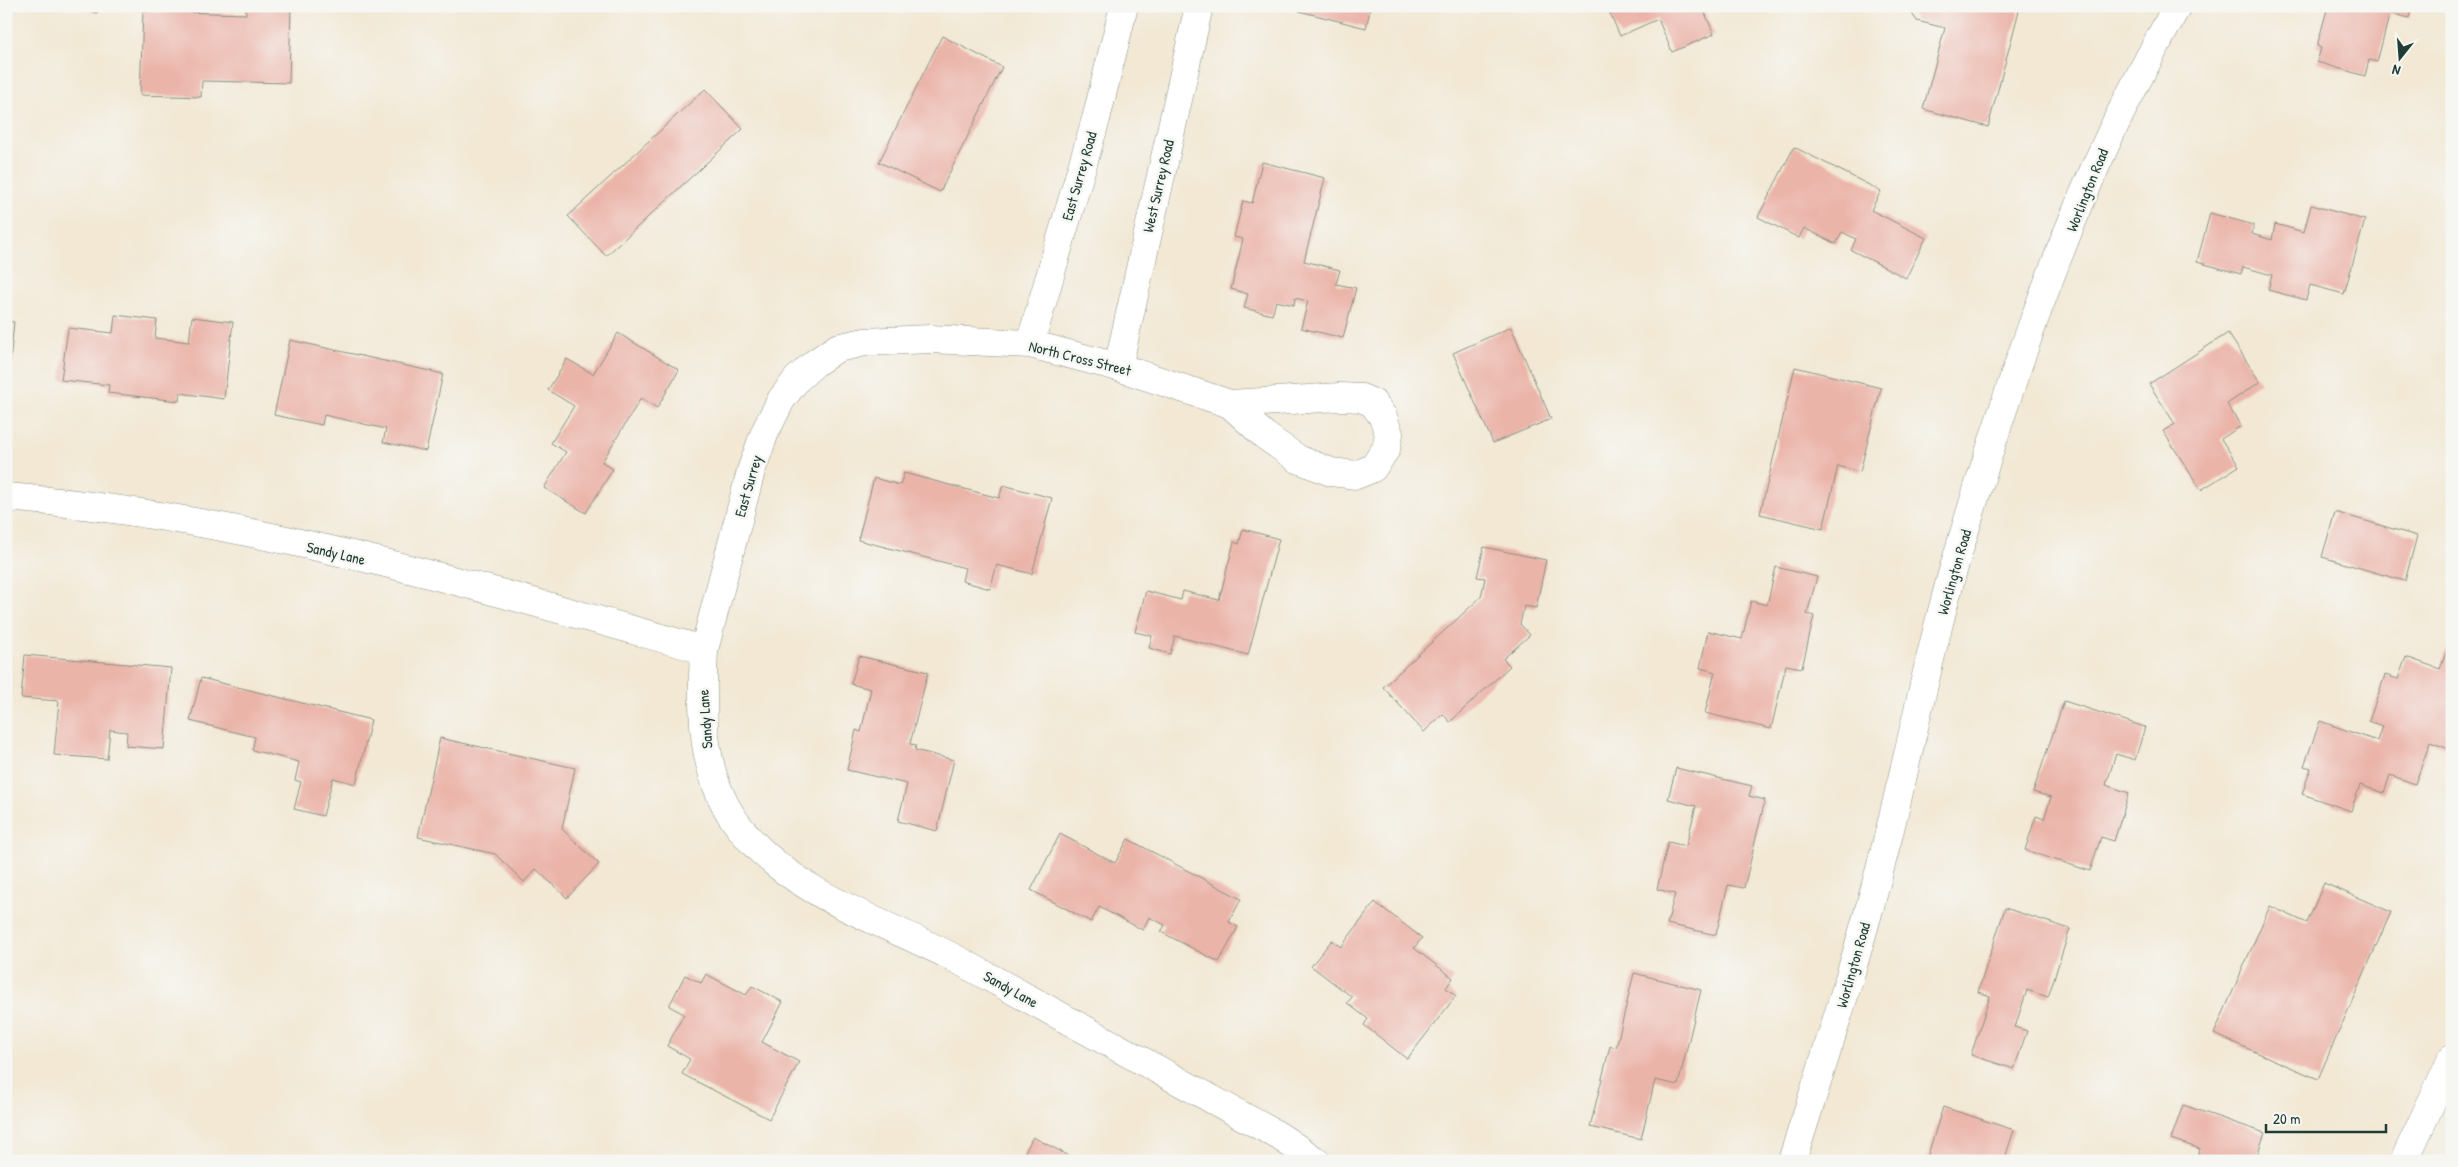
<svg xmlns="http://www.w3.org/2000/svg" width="2458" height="1167" font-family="'Patrick Hand',sans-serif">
<rect width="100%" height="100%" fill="#f6f6f2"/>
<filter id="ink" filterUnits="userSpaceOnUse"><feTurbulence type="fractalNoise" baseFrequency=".02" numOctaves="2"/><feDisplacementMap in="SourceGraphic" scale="10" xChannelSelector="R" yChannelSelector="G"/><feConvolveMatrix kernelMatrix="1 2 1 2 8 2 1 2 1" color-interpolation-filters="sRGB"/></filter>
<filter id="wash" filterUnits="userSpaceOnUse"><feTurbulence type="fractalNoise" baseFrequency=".0096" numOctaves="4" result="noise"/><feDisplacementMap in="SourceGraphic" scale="20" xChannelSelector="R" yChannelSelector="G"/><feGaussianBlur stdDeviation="1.12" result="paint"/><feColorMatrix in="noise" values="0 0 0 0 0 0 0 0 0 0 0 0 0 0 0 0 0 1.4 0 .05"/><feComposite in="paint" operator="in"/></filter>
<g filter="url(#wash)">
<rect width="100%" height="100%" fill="#f2e8d4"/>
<g id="blocks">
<path fill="#ebb4a9" d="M 75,6 L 99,6 L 97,13 Z
M 246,6 L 291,6 L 289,83 L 202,81 L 201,97 L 140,95 L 143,11 L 246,14 Z
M 1300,6 L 1371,6 L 1366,28 L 1299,11 Z
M 1607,6 L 1702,6 L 1714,34 L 1672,52 L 1658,19 L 1620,36 Z
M 1910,6 L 2020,7 L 1988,127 L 1923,109 L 1945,28 L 1917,21 L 1909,9 Z
M 2328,6 L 2412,6 L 2409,18 L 2390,13 L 2377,62 L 2369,60 L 2365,76 L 2317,62 L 2321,48 L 2317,46 Z
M 942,36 L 1002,67 L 940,192 L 879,162 Z
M 705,89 L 743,129 L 606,256 L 568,216 Z
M 1794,147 L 1881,191 L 1871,210 L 1926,238 L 1906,278 L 1851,250 L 1856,239 L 1842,232 L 1836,244 L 1804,228 L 1799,238 L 1758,217 Z
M 1262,162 L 1325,178 L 1304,261 L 1340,270 L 1336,284 L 1356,288 L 1343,338 L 1301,328 L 1308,301 L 1295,298 L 1294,305 L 1276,301 L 1272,315 L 1244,308 L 1248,294 L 1231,289 L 1243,239 L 1234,237 L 1243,201 L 1252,203 Z
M 2311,205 L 2365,220 L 2344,294 L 2310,285 L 2306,300 L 2268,290 L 2272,275 L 2243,267 L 2241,274 L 2197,262 L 2210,213 L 2254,225 L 2252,234 L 2272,240 L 2275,224 L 2304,232 Z
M 115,315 L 157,320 L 155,338 L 189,342 L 192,317 L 233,322 L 224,399 L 180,393 L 179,401 L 108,393 L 109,385 L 61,380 L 68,328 L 113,333 Z
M 6,321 L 14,322 L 8,382 L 6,382 Z
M 1511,327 L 1551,419 L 1493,443 L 1453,353 Z
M 618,333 L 679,370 L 657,408 L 641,398 L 602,462 L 613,469 L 586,513 L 544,488 L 566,452 L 551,443 L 574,406 L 548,390 L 567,359 L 593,374 Z
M 2228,333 L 2260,382 L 2227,404 L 2241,426 L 2221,439 L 2239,466 L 2201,490 L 2163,431 L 2175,424 L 2149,384 Z
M 290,340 L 443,374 L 426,451 L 383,442 L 386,429 L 324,415 L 322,425 L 274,415 Z
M 1795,367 L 1881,388 L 1860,472 L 1838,466 L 1823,529 L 1760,514 Z
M 904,473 L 999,498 L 1003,485 L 1052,498 L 1032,574 L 997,565 L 990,589 L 962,581 L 965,568 L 858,540 L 874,478 L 900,485 Z
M 2335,512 L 2417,536 L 2405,581 L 2322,557 Z
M 1243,529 L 1279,539 L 1248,655 L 1175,636 L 1170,654 L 1149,648 L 1152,636 L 1135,632 L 1146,591 L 1181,600 L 1183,591 L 1219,600 L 1234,542 L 1239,544 Z
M 1484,547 L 1546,560 L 1536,608 L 1524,606 L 1520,624 L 1530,635 L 1503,659 L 1510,666 L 1450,722 L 1443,714 L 1424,732 L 1383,687 L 1481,597 L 1485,578 L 1477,577 Z
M 1776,567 L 1817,577 L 1807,614 L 1814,616 L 1802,668 L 1786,665 L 1771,729 L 1705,713 L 1715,672 L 1700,668 L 1708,631 L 1742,639 L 1751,601 L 1767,605 Z
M 2452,636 L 2452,750 L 2430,742 L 2415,784 L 2390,775 L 2384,793 L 2360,785 L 2351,811 L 2302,794 L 2311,768 L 2304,766 L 2320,721 L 2377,741 L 2382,726 L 2369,721 L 2385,675 L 2398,679 L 2406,657 L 2440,669 Z
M 25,655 L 171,668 L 164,749 L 126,746 L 127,732 L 110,730 L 107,759 L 54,755 L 59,701 L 21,698 Z
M 859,656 L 928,672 L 910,744 L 916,745 L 915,750 L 954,760 L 937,831 L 898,821 L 907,784 L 847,770 L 856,730 L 861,732 L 871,689 L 851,684 Z
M 201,678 L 371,720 L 356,784 L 333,778 L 323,816 L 294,809 L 301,782 L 295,780 L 299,762 L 252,750 L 255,737 L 190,721 Z
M 2064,701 L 2145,727 L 2135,760 L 2116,754 L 2106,785 L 2129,793 L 2114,841 L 2101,837 L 2090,871 L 2025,850 L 2036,816 L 2044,819 L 2051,797 L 2033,792 Z
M 440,738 L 575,768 L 562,829 L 599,864 L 567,898 L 536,869 L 524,882 L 495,854 L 418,837 Z
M 1676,768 L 1752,786 L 1749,796 L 1765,800 L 1744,888 L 1728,885 L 1716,935 L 1667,924 L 1675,894 L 1657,889 L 1668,842 L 1686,846 L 1696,806 L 1668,799 Z
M 1060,834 L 1115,863 L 1128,839 L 1241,899 L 1229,922 L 1238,927 L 1219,962 L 1161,932 L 1165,925 L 1149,917 L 1143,930 L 1099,907 L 1091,922 L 1031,890 Z
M 2324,883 L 2391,912 L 2318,1079 L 2214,1034 L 2270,906 L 2307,923 Z
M 1375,902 L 1422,938 L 1414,948 L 1453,978 L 1446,988 L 1456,996 L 1407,1059 L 1364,1025 L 1368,1019 L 1347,1003 L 1352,997 L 1311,966 L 1332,940 L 1341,947 Z
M 2005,908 L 2070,929 L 2048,997 L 2027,990 L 2015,1027 L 2027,1031 L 2014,1069 L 1971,1055 L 1990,996 L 1978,992 Z
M 1634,973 L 1701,990 L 1678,1085 L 1655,1080 L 1641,1139 L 1590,1127 L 1610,1046 L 1616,1048 Z
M 706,974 L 746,995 L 752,986 L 783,1002 L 762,1042 L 799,1062 L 769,1119 L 682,1074 L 690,1059 L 667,1046 L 684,1014 L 669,1006 L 685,975 L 701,983 Z
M 2183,1105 L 2265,1133 L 2255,1161 L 2197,1161 L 2200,1149 L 2171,1139 Z
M 1943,1107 L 2014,1130 L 2004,1161 L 1926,1161 Z
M 1033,1137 L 1079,1161 L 1020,1161 Z"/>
</g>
</g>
<g filter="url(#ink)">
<use href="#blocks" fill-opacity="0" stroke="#889284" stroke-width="1"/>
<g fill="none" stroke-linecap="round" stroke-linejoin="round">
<g stroke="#889284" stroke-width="29">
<path id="minor" d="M 1030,344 L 1096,119 L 1124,6
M 1118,367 L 1199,6
M 6,497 C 244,516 476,586 704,650 C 701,712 700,778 741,829 C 794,896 884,921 958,960 C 1065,1018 1172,1077 1279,1136 L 1316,1161
M 704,650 L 751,471 L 765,432 L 781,400 L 797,379 L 815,363 L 837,348 L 865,342 L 930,339 L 1030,344 L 1118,367 L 1230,404 L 1264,435 L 1298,459 L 1331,472 L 1356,475 L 1373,468 L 1386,449 L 1389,434 L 1383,417 L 1373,403 L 1361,398 L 1340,397 L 1230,404
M 1792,1161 C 1826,1054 1861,947 1888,837 C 1913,738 1932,638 1962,540 C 2002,406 2050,263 2109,137 C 2130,92 2154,49 2177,6
M 2404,1161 L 2452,1058"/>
</g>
<use href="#minor" stroke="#fff" stroke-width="28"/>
</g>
</g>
<g text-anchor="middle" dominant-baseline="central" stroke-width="5" stroke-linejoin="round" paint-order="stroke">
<g font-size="15" fill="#1f3d34" stroke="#f6f6f2">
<text transform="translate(1079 176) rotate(-74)">East Surrey Road</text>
<text transform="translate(1158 186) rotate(-77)">West Surrey Road</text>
<text transform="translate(2087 190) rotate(-68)">Worlington Road</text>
<text transform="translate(1080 358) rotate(14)">North Cross Street</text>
<text transform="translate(748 486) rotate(-74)">East Surrey</text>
<text transform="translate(336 553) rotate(13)">Sandy Lane</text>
<text transform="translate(1954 572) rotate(-74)">Worlington Road</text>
<text transform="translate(705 719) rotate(-94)">Sandy Lane</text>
<text transform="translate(1853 965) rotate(-74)">Worlington Road</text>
<text transform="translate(1011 989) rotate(29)">Sandy Lane</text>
</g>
</g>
<rect width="2458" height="1167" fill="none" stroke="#f6f6f2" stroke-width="25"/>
<g transform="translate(2400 58) rotate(197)" stroke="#f6f6f2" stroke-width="4" paint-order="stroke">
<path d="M0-4L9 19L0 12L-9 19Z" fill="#1f3d34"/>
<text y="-8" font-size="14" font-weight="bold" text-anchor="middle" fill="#1f3d34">N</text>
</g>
<path d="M2266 1124v8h120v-8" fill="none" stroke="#1f3d34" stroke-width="2.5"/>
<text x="2273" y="1124" font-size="15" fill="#1f3d34" stroke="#f6f6f2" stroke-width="4" paint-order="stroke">20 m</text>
</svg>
